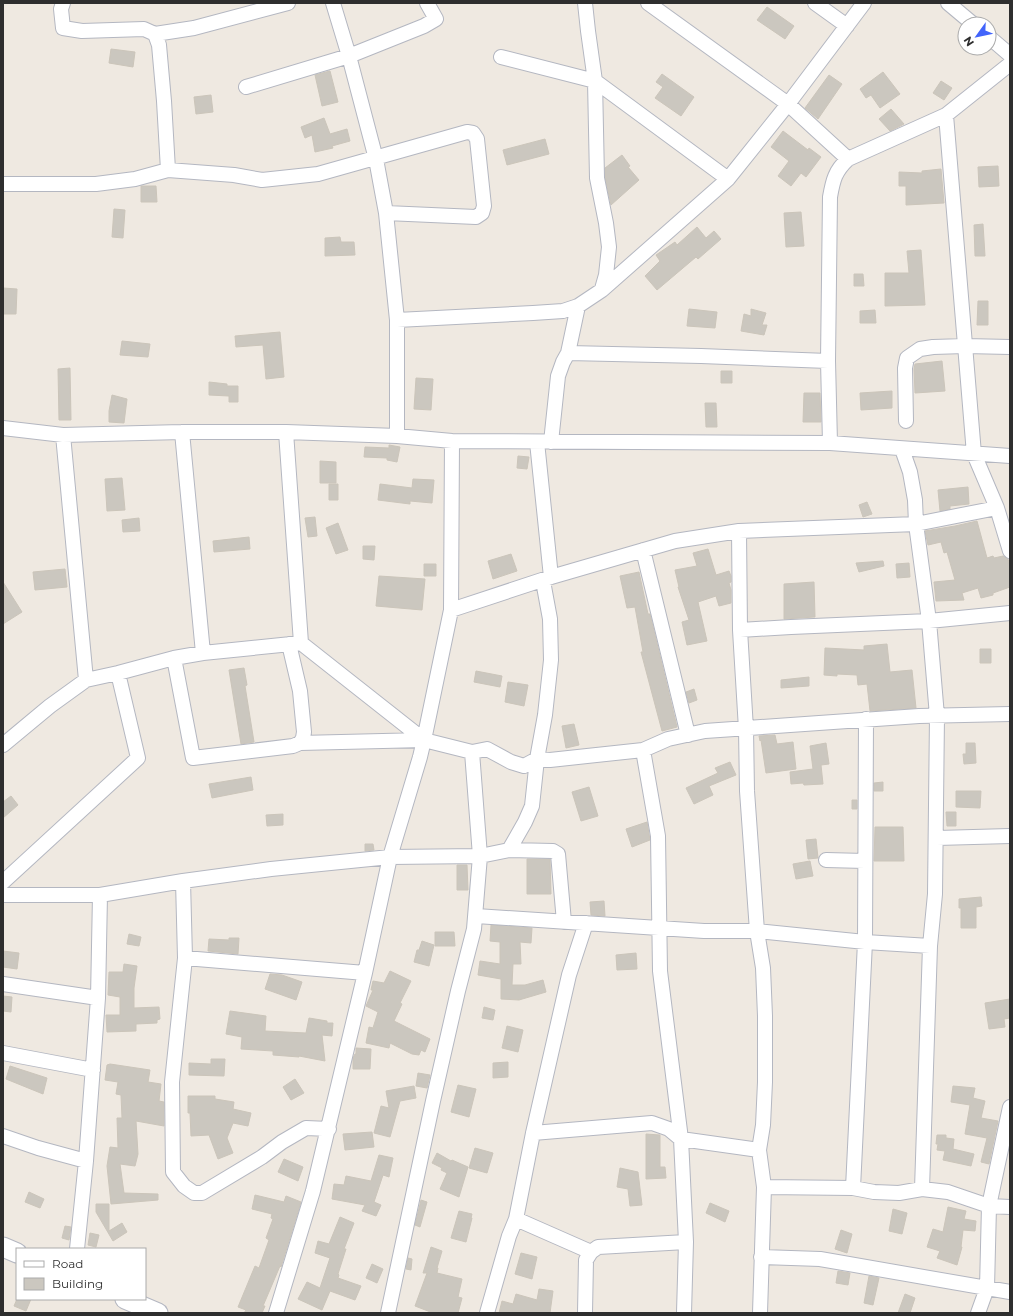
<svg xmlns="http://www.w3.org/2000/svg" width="1013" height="1316" font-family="Montserrat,sans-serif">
<rect width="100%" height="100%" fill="#efe9e1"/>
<path fill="#cbc7bf" stroke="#cbc5ba" d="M 767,7 L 794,26 L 785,39 L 757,20 Z
M 111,49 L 135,52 L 133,67 L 109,63 Z
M 330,71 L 338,102 L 322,106 L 315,75 Z
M 883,72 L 900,94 L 880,108 L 871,95 L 866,98 L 860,89 Z
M 662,74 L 694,97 L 681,116 L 655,98 L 663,87 L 656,82 Z
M 829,75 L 842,84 L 818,119 L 805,108 Z
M 941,81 L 952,88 L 944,100 L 933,93 Z
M 211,95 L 213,112 L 196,114 L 194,97 Z
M 891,109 L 904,124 L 890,131 L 879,119 Z
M 324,118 L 330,134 L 347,129 L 350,141 L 332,146 L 333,148 L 315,152 L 312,135 L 305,138 L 301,127 Z
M 783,131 L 808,150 L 809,148 L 821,157 L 806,177 L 801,173 L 791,186 L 778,176 L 789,161 L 771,147 Z
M 545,139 L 549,154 L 507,165 L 503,150 Z
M 622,155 L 630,166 L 628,167 L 639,180 L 611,205 L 605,177 L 605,168 Z
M 998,166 L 999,186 L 979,187 L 978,167 Z
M 941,169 L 944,203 L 906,205 L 906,186 L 899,186 L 899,172 L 922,173 L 922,171 Z
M 141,186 L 156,186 L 157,202 L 141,202 Z
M 114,209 L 125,210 L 123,238 L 112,237 Z
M 801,212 L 804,246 L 786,247 L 784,213 Z
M 983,224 L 985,256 L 975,256 L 974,225 Z
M 697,227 L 706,238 L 714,231 L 721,239 L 698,259 L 696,257 L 657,290 L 645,276 L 660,261 L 656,255 L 675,242 L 677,245 Z
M 340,237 L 341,242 L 354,242 L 355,255 L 325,256 L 325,238 Z
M 921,250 L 925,305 L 885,306 L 885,273 L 909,273 L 907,251 Z
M 854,274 L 863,274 L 864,286 L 854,286 Z
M 3,288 L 17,289 L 16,314 L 3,314 Z
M 978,301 L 988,301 L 988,325 L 977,325 Z
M 689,309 L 717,312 L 715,328 L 687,326 Z
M 751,309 L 766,313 L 762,325 L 767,325 L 764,335 L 741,331 L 744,314 L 751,316 Z
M 875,310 L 876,323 L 860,323 L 860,311 Z
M 280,332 L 284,377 L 266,379 L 263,345 L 236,347 L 235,336 Z
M 122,341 L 150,344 L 148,357 L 120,355 Z
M 942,361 L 945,391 L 915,393 L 914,369 L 915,364 Z
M 70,368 L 71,420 L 59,420 L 58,369 Z
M 721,371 L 732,371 L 732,383 L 721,383 Z
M 416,378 L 433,379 L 431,410 L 414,409 Z
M 209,382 L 227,384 L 227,386 L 238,386 L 238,402 L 229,402 L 229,396 L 209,395 Z
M 892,391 L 892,408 L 861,410 L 860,393 Z
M 804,393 L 820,393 L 821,422 L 803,422 Z
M 112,395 L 127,399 L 124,423 L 109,422 L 109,411 Z
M 705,403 L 716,403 L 717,427 L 706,427 Z
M 389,445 L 400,447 L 397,462 L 387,460 L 387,458 L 364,457 L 365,447 L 389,448 Z
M 518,456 L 529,457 L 527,469 L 517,468 Z
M 320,461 L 336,462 L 336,483 L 320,483 Z
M 122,478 L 125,510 L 107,511 L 105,479 Z
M 413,479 L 434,480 L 432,503 L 410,501 L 410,504 L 378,500 L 380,484 L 412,488 Z
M 329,484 L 338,484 L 338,500 L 329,500 Z
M 968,487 L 969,504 L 950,506 L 950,509 L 940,511 L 938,490 Z
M 867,502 L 872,514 L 863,517 L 859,505 Z
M 315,517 L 317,536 L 308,537 L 305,518 Z
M 139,518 L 140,531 L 123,532 L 122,520 Z
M 977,521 L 987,558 L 993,556 L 994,558 L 1003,556 L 1008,559 L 1010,566 L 1010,587 L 993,593 L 993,595 L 981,598 L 978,588 L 962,593 L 964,600 L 936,601 L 934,582 L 955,580 L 947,552 L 944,553 L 941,542 L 928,545 L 925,531 L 955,526 Z
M 338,523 L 348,550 L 336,554 L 326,528 Z
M 249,537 L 250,549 L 214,552 L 213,541 Z
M 363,546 L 375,546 L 374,560 L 363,559 Z
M 708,549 L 716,575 L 729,571 L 731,576 L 731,582 L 729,583 L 731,590 L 731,603 L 719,606 L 716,596 L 698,602 L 707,641 L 687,645 L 682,622 L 689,620 L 678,587 L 679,587 L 675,570 L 697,566 L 693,553 Z
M 511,554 L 517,571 L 493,579 L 488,561 Z
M 883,561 L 884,566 L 859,572 L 856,563 Z
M 909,563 L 910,577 L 897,578 L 896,564 Z
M 424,564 L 436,564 L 436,576 L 424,576 Z
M 65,569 L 67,587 L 35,590 L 33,572 Z
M 639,572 L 648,614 L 650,614 L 677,727 L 662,731 L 641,652 L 643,652 L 635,607 L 627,608 L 620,576 Z
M 379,576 L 425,579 L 422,610 L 376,606 Z
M 3,582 L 22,612 L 3,624 Z
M 814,582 L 815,617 L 784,619 L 784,584 Z
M 887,644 L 890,672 L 912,670 L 916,708 L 870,711 L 867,684 L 858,685 L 857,675 L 837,674 L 837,676 L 824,675 L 825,648 L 864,650 L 864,646 Z
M 980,649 L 991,649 L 991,663 L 980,663 Z
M 244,668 L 247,685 L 245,686 L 254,742 L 241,744 L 229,670 Z
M 476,671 L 502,676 L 500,687 L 474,682 Z
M 809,677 L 809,686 L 781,688 L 781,680 Z
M 508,682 L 528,685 L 524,706 L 505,702 Z
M 694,689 L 697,700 L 689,703 L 686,692 Z
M 574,724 L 579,745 L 566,748 L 562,726 Z
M 775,735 L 777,744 L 793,742 L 796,769 L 766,773 L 761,740 L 760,741 L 759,736 Z
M 826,743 L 829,764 L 821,765 L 823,784 L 804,785 L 803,783 L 791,784 L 790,772 L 813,769 L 810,746 Z
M 966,743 L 975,743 L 976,763 L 964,764 L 963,754 L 966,754 Z
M 730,762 L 736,775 L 709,786 L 713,795 L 694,804 L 686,788 L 718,773 L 715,768 Z
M 251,777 L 253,790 L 212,798 L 209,784 Z
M 883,782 L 883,791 L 874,791 L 874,783 Z
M 589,787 L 598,816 L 581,821 L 572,792 Z
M 956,791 L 981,791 L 980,808 L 956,807 Z
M 11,796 L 18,805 L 3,818 L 3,802 Z
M 852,800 L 857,800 L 857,809 L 852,809 Z
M 946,812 L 956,812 L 956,826 L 947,826 Z
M 283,814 L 283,825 L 267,826 L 266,815 Z
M 647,822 L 650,840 L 632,847 L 626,829 Z
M 875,827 L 903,827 L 904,861 L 874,861 Z
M 816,839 L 818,858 L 808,859 L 806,840 Z
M 365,844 L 373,844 L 374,850 L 365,851 Z
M 527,859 L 550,859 L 551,894 L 527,894 Z
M 810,861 L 813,876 L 796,879 L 793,864 Z
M 457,865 L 467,865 L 468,890 L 457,890 Z
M 981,897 L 982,906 L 976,907 L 976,928 L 961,928 L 961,908 L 959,908 L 959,899 Z
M 604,901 L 605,916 L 591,915 L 590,902 Z
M 491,925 L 532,928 L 531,943 L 520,942 L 521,964 L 513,964 L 512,985 L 525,985 L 543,980 L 546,992 L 519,1000 L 501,999 L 501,979 L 478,975 L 480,961 L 500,964 L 500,942 L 490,941 Z
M 435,932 L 454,932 L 455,946 L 435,946 Z
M 129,934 L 141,937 L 139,946 L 127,944 Z
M 229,938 L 239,938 L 238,954 L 208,951 L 209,939 L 229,940 Z
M 422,941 L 434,945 L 429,966 L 414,962 L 417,950 L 419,950 Z
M 3,951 L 19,953 L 17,969 L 3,967 Z
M 636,953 L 637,969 L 617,970 L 616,955 Z
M 124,964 L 137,966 L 134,988 L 134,1008 L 159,1007 L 160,1019 L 157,1020 L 157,1023 L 136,1024 L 136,1031 L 107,1032 L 106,1015 L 120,1015 L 120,997 L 108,995 L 109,972 L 123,972 Z
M 390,971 L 411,981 L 400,1003 L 402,1004 L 394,1021 L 430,1039 L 425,1052 L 421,1050 L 419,1055 L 412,1054 L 390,1043 L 389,1048 L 366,1043 L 369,1027 L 373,1028 L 378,1012 L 366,1006 L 373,990 L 371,990 L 373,981 L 384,983 Z
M 270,974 L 282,975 L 302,982 L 296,1000 L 265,989 Z
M 3,996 L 12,997 L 11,1012 L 3,1011 Z
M 1010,999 L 1010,1018 L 1004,1019 L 1005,1027 L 989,1029 L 985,1003 Z
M 484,1007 L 495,1010 L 493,1020 L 482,1018 Z
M 230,1011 L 266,1016 L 265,1031 L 306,1033 L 309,1018 L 327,1021 L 327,1023 L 333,1023 L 332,1036 L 322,1035 L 325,1061 L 299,1056 L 299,1057 L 273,1055 L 273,1051 L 241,1049 L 242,1037 L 226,1034 Z
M 507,1026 L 523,1030 L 518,1052 L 502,1048 Z
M 356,1048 L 371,1049 L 370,1069 L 353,1069 L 353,1058 L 355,1054 L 356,1054 Z
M 211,1059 L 225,1059 L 224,1076 L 189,1075 L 189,1063 L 211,1064 Z
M 508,1062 L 508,1077 L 493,1078 L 493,1063 Z
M 110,1064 L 150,1070 L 148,1082 L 161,1084 L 159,1101 L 164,1102 L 164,1126 L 136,1121 L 138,1154 L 135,1166 L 120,1164 L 124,1193 L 158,1194 L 158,1200 L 111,1204 L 107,1166 L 110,1147 L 118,1148 L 117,1118 L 122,1118 L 121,1095 L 116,1094 L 118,1082 L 105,1080 L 107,1065 Z
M 10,1066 L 47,1078 L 43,1094 L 6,1079 Z
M 418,1073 L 430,1075 L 427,1088 L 416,1086 Z
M 295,1079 L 304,1093 L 291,1100 L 283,1087 Z
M 458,1085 L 476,1089 L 469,1117 L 451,1112 Z
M 414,1086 L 416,1098 L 400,1101 L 390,1137 L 374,1133 L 381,1106 L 389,1108 L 386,1091 Z
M 953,1086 L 975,1088 L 973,1098 L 985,1101 L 981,1118 L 998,1121 L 989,1164 L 981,1162 L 987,1138 L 965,1134 L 970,1105 L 951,1102 Z
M 188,1096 L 215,1096 L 215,1099 L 234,1102 L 233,1109 L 251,1113 L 248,1126 L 233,1123 L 227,1138 L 233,1153 L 218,1159 L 209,1135 L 191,1136 L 190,1113 L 188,1113 Z
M 372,1132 L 374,1147 L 345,1150 L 343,1134 Z
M 646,1134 L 660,1135 L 660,1167 L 665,1167 L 666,1178 L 646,1179 Z
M 937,1135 L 946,1135 L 946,1138 L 954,1139 L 953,1149 L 974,1154 L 971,1166 L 943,1160 L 945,1151 L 937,1150 L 938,1144 L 936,1144 Z
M 475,1148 L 493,1153 L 487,1173 L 469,1168 Z
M 437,1153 L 451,1161 L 452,1160 L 468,1167 L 459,1197 L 440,1189 L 447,1173 L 441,1170 L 442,1168 L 432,1163 Z
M 379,1155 L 393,1158 L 389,1177 L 383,1175 L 374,1202 L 381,1205 L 376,1216 L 362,1211 L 365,1205 L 332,1199 L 334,1184 L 344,1185 L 346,1176 L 371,1181 Z
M 284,1159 L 303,1167 L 298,1181 L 278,1172 Z
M 620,1168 L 638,1172 L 642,1205 L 630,1206 L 628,1189 L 617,1187 Z
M 29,1192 L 44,1199 L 40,1208 L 25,1202 Z
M 255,1195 L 284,1202 L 286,1196 L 301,1202 L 281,1267 L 280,1266 L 263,1306 L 265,1306 L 262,1313 L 244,1313 L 246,1310 L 238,1307 L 255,1266 L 259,1268 L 269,1240 L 266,1238 L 273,1219 L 271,1218 L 272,1214 L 252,1209 Z
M 421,1200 L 427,1202 L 420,1227 L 415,1225 Z
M 710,1203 L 729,1211 L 725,1222 L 706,1213 Z
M 96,1204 L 109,1204 L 109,1231 L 122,1223 L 127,1232 L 113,1241 L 96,1212 Z
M 948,1207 L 966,1211 L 964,1219 L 976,1221 L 975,1231 L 963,1230 L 961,1247 L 962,1247 L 957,1265 L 937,1258 L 940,1251 L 927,1247 L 933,1229 L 943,1232 Z
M 893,1209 L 907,1213 L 902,1234 L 889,1231 Z
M 459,1211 L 472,1214 L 471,1218 L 472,1218 L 466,1242 L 451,1238 Z
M 340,1217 L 354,1223 L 344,1249 L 346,1249 L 338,1274 L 339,1275 L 338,1278 L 361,1286 L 355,1300 L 330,1291 L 322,1310 L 298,1299 L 307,1282 L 320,1288 L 330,1258 L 315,1253 L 318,1241 L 329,1244 Z
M 65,1226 L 71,1227 L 69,1240 L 62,1238 Z
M 841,1230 L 852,1234 L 847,1253 L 835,1249 Z
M 90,1233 L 99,1235 L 96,1247 L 88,1245 Z
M 431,1247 L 442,1251 L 437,1268 L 438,1268 L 437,1273 L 462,1279 L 458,1297 L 462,1298 L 458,1313 L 433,1313 L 415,1306 L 427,1273 L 423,1273 Z
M 521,1253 L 537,1257 L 532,1279 L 515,1274 Z
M 408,1258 L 412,1259 L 411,1270 L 406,1269 Z
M 372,1264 L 383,1269 L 377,1283 L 366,1278 Z
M 838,1271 L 850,1273 L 848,1285 L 836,1283 Z
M 869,1276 L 879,1278 L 873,1305 L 864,1303 Z
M 539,1289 L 553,1291 L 550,1313 L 499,1313 L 502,1301 L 513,1304 L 516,1294 L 537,1300 Z
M 905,1294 L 915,1298 L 910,1313 L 898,1313 Z
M 17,1299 L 31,1299 L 26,1311 L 14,1306 Z"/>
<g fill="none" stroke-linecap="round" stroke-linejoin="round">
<g stroke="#b4b7c1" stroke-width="16">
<path id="minor" d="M 63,3 L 61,9 L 63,28 L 82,31 L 144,29 L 155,34 L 194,28 L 288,3
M 333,3 L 349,56 L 376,159 L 386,213 L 397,320 L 397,436
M 585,3 L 588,31 L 595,81 L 597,178 L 606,223 L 609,247 L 606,275 L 602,289
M 648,3 L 788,104 L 848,159
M 815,3 L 847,26
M 948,3 L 973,24
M 155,34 L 159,45 L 164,101 L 168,170
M 989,37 L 1010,55
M 501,57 L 595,81 L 728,179
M 246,87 L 349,56 L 424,26 L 436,19 L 427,3
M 946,115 L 974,454 L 997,508 L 1010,551
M 3,184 L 96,184 L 135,179 L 168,170 L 234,175 L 262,180 L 318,174 L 467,132 L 473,133 L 477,139 L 484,206 L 482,213 L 476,217 L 386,213
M 397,320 L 533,313 L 563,311 L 578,306 L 602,290 L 728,179 L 788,104 L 864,3
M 568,353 L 701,356 L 828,361
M 906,421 L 905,368 L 907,358 L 920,349 L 933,347 L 965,346 L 1010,347
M 3,428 L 63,435 L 182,432 L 286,432 L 397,436 L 452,441 L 830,443 L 1010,456
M 182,432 L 203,653
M 286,432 L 301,643
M 63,435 L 86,680
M 537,442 L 551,577
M 551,442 L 558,376 L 563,362 L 568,353 L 578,306
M 830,443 L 828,361 L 830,197 C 833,180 835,171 848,159 L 946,115 L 1010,64
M 902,449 L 910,472 L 915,500 L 916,524 L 929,621 L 937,716 L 935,894 L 930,946 L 922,1189
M 739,531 L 740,630 L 746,729 L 747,791 L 757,931 L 763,968 L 765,1016 L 765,1082 L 763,1125 L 759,1150 L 764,1187 L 760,1313
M 643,550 L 688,735
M 451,610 L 551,577 L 675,541 L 739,531 L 916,524 L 997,508
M 740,630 L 791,627 L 929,621 L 1010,613
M 174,658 L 193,758 L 293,746 L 300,743 L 303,738 L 304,732 L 300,691 L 289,644
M 424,740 L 451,610 L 452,441
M 300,743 L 424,740
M 3,745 L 50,706 L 86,680 L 118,673 L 174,658 L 203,653 L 301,643 L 424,740
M 643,750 L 658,836 L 660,971 L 681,1139 L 686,1242 L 684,1313
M 937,838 L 1010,836
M 509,850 L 525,822 L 532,806 L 537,759 L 545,715 L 551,660 L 550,619 L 543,581
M 826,860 L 865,861
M 183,881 L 185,958 L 172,1082 L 173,1172 L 184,1186 L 194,1193 L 202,1193 L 262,1157 L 282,1142 L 306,1128 L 329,1129
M 3,882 L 138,758 L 118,673
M 3,895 L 100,895 L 183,881 L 271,869 L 390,857 L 480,856 L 509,850 L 553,851 L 558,854 L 564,922
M 476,916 L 704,931 L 757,931 L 865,942 L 930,946
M 185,958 L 365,973
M 3,984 L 98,998
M 3,1053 L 93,1070
M 533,1133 L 652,1123 L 669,1129 L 681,1139 L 759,1150
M 3,1136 L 38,1148 L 86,1161
M 764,1187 L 853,1188 L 874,1192 L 899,1193 L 922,1189 L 948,1192 L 989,1206 L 1010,1207
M 853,1188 L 865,942 L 866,719
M 516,1219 L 591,1252
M 77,1249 L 86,1161 L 98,998 L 100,895
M 761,1257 L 820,1259 L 1010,1292
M 276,1313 L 313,1191 L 365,973 L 390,857 L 420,757 L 424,740 L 472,752 L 487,749 L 511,762 L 524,766 L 537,759 L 550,760 L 643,750 L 668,739 L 705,731 L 919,716 L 1010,714
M 388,1313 L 433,1101 L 458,991 L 474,929 L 480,856 L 472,752
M 487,1313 L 509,1236 L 516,1219 L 533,1133 L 569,975 L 586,923
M 585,1313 L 586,1260 L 591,1252 L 598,1247 L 686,1242
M 978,1313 L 987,1288 L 989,1206 L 1010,1107"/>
</g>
<g stroke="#b4b7c1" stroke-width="21">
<path id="secondary" d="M 3,1247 L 17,1253
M 125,1299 L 158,1313"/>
</g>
<use href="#minor" stroke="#fff" stroke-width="14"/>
<use href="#secondary" stroke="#fff" stroke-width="19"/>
</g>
<rect width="1013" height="1316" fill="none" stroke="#2e2e2e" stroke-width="8"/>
<rect x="16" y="1248" width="130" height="52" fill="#ffffff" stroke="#ababab"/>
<rect x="24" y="1261" width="20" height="6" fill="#ffffff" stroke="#ababab"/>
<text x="52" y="1268" font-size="12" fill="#2e2e2e">Road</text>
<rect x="24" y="1278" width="20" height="12" fill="#cbc7bf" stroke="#ababab"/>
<text x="52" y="1288" font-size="12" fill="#2e2e2e">Building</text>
<g transform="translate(977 36) rotate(237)"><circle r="19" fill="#ffffff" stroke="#ababab"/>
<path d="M0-3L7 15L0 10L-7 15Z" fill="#4264fb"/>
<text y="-6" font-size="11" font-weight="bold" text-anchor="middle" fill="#2e2e2e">N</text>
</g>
</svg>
